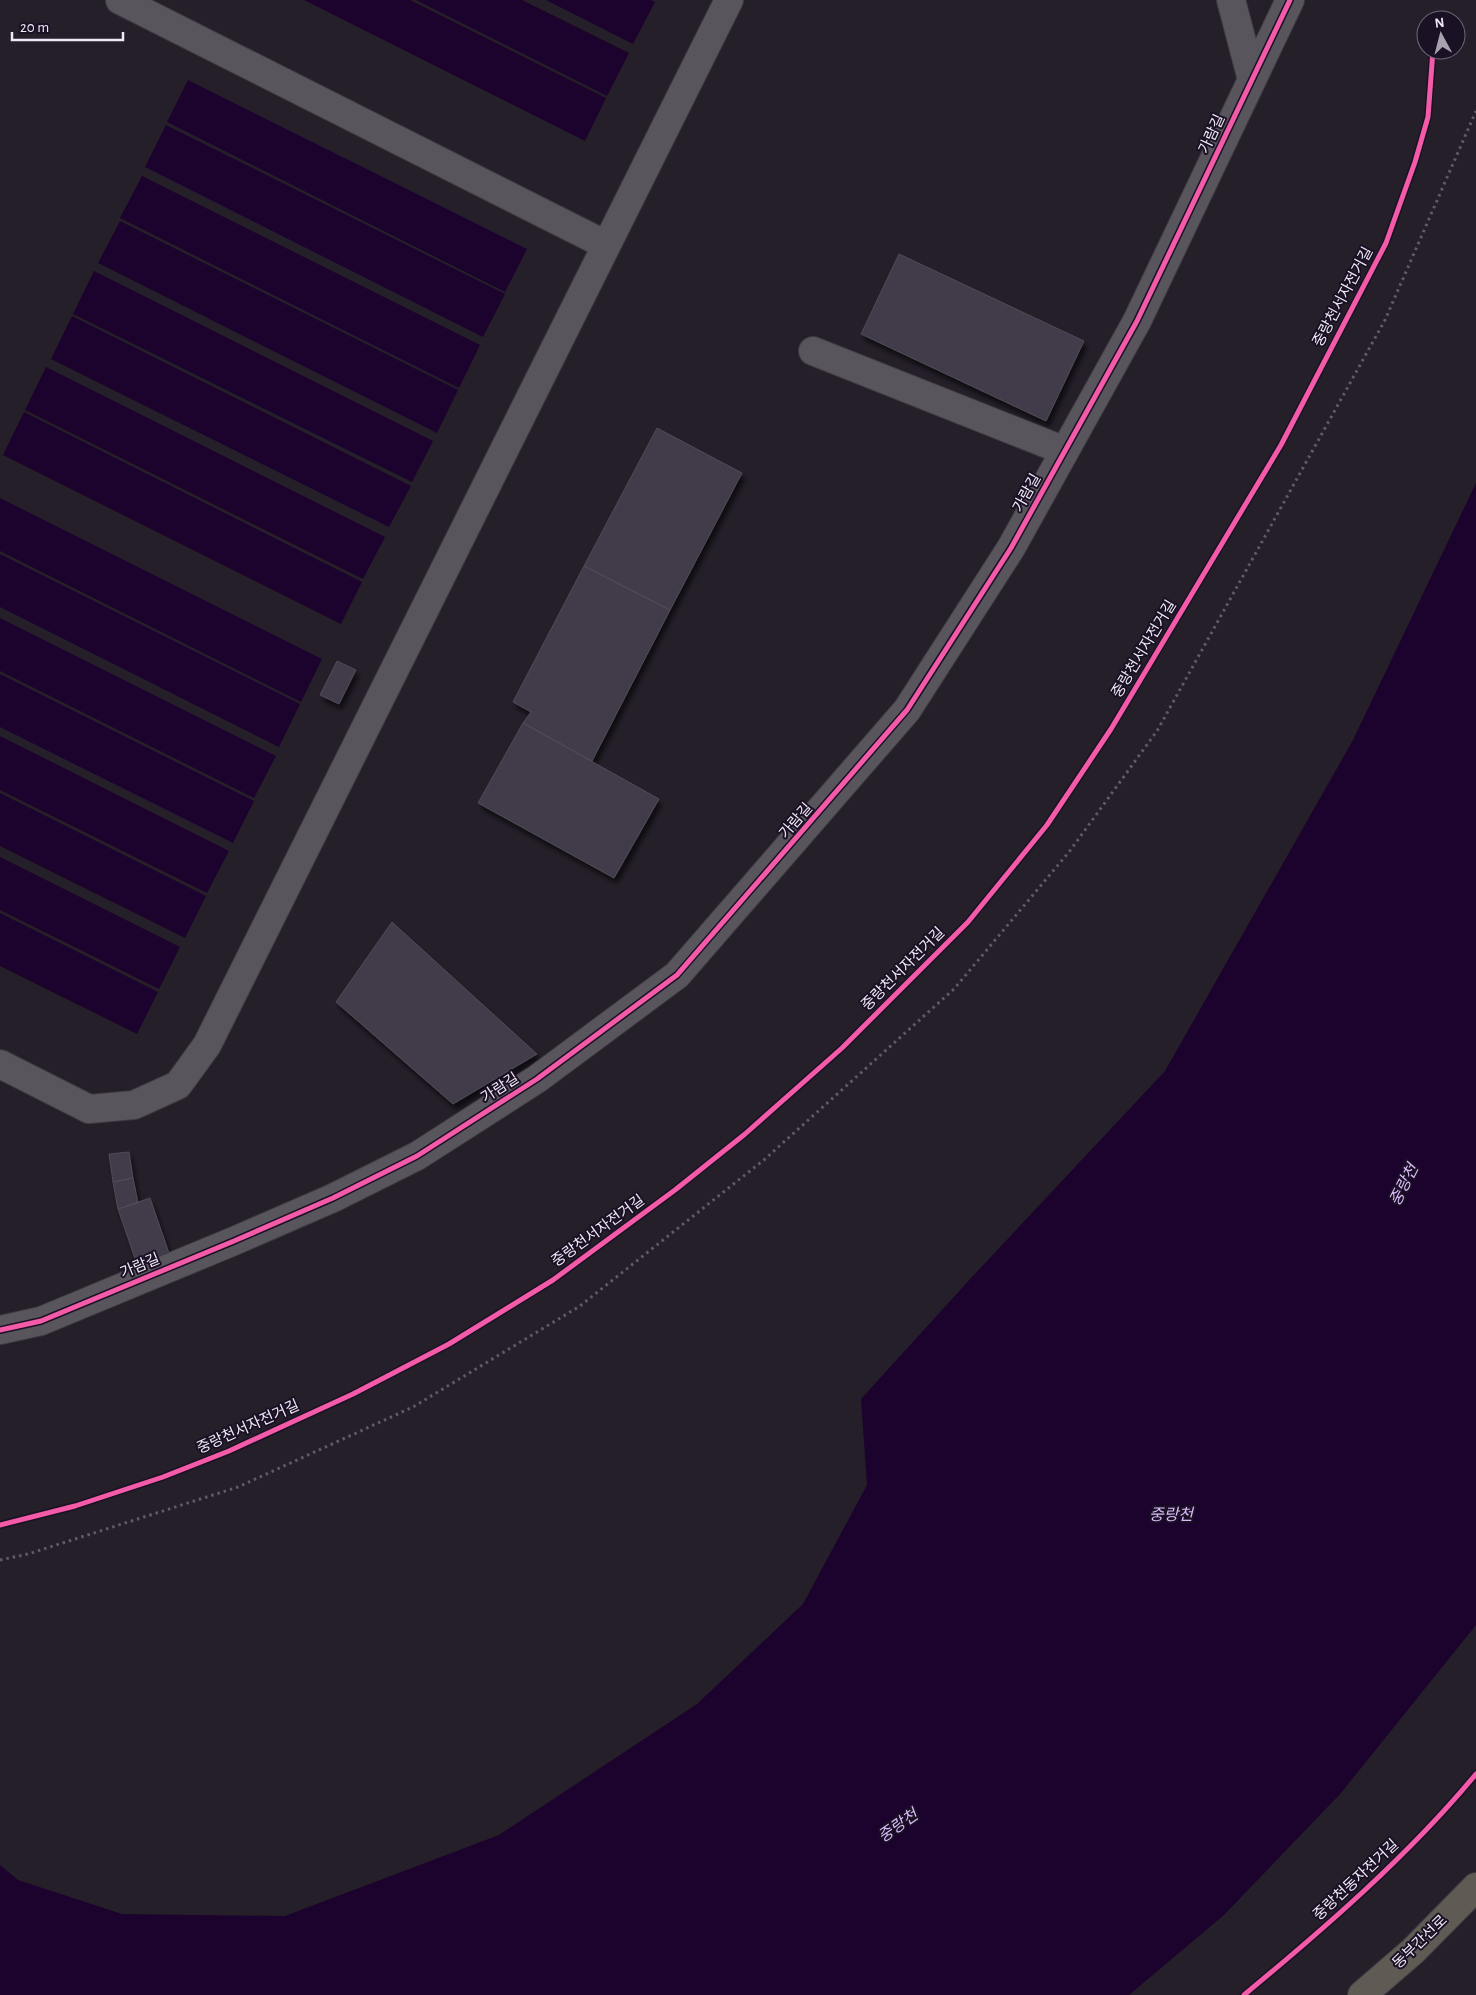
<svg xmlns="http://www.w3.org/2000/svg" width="1476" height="1995" font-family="'Alegreya Sans','Noto Sans KR',sans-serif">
<defs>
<filter id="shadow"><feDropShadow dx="3" dy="5.5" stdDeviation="2.5" flood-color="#0009"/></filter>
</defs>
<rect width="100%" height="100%" fill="#251f2a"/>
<path fill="#1c032d" d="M 304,0 L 410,0 L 606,98 L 585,141 Z
M 416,0 L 522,0 L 629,53 L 607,96 Z
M 546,0 L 651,0 L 655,2 L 633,44 Z
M 188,80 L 527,249 L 505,292 L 167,122 Z
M 166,125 L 505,294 L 483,337 L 145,167 Z
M 142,176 L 480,345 L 459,388 L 120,218 Z
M 120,221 L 458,390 L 437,433 L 98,263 Z
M 94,271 L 433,441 L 412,482 L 73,314 Z
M 72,316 L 411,486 L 389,527 L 51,359 Z
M 46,367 L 385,537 L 363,579 L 25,410 Z
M 24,412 L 362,582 L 341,624 L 3,455 Z
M 1476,483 L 1476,1625 L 1341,1793 L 1224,1915 L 1129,1995 L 0,1995 L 0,1865 L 18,1880 L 122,1914 L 285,1916 L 499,1835 L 697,1704 L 803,1604 L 867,1485 L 861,1399 L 972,1277 L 1165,1071 L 1353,740 Z
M 0,498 L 322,659 L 301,702 L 0,551 Z
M 0,554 L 300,704 L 279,747 L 0,607 Z
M 0,618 L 276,756 L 254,798 L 0,671 Z
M 0,674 L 254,801 L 233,843 L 0,727 Z
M 0,736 L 229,851 L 207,893 L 0,790 Z
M 0,793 L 206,896 L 185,938 L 0,846 Z
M 0,857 L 180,947 L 159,989 L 0,910 Z
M 0,913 L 158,992 L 137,1034 L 0,966 Z"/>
<path fill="#433b4a" stroke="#504b56" filter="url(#shadow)" d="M 899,254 L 1084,341 L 1046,421 L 861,334 Z
M 657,428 L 742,473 L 670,610 L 584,566 Z
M 584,566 L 670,610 L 592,761 L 523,723 L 531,712 L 513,702 Z
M 337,661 L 356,670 L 339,704 L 320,695 Z
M 523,723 L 659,799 L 614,878 L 478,803 Z
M 392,922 L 537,1054 L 453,1104 L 336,1002 Z
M 129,1152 L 133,1178 L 113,1182 L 109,1154 Z
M 133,1178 L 138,1203 L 118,1209 L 113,1182 Z
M 150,1198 L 171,1259 L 139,1270 L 118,1209 Z"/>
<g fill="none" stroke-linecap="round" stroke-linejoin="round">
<g stroke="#3f3a43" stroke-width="30">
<path id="minor" d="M 120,0 L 606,245
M 1231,0 L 1252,80
M 813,351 L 1065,451
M 0,1064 L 89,1109 L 134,1105 L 178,1085 L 207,1045 L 729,0
M 0,1330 L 41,1321 L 234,1241 L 333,1198 L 417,1156 L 537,1079 L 677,975 L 907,710 L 1011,548 L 1137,321 L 1290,0"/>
</g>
<g stroke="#3f3a43" stroke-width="30">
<path id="highway" d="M 1362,1995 L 1413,1951 L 1476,1887"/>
</g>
<path stroke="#605b64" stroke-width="3" stroke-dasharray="2.5 4" stroke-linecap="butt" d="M 0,1560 L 28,1554 L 238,1487 L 413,1407 L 580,1306 L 765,1159 L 954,989 L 1069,852 L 1157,731 L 1385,320 L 1476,111"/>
<use href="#minor" stroke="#59555d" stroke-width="28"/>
<use href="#highway" stroke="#605a54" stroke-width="28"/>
<g stroke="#1b1125" stroke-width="8">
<path id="cycleway" d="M 0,1330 L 41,1321 L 234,1241 L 333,1198 L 417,1156 L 537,1079 L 677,975 L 907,710 L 1011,548 L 1137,321 L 1290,0
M 0,1525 L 75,1506 L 163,1477 L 229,1451 L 353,1394 L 403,1368 L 449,1344 L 553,1280 L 675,1190 L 745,1134 L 842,1048 L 968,922 L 1047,825 L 1111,729 L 1281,445 L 1386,243 L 1415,162 L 1428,117 L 1433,50
M 1244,1995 C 1326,1927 1408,1856 1476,1774"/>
</g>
<use href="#cycleway" stroke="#f35aa7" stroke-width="5"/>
</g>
<g text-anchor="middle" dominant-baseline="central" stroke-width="4" stroke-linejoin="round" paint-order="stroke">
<g font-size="15" fill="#efe8f7" stroke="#1b1125">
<text transform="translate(1212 134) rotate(-65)">가람길</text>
<text transform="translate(1343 297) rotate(-62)">중랑천서자전거길</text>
<text transform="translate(1027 493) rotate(-61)">가람길</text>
<text transform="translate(1144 649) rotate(-59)">중랑천서자전거길</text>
<text transform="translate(796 821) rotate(-49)">가람길</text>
<text transform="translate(903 969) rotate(-45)">중랑천서자전거길</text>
<text transform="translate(500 1088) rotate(-33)">가람길</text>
<text transform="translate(598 1231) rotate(-36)">중랑천서자전거길</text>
<text transform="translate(140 1266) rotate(-22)">가람길</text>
<text transform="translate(248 1427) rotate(-24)">중랑천서자전거길</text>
<text transform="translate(1356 1880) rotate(-43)">중랑천동자전거길</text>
<text transform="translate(1420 1942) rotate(-44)">동부간선로</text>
</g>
<g font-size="16" font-style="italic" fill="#dbbafb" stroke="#1b1125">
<text transform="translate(1404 1185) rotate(-63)">중랑천</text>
<text x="1171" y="1515">중랑천</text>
<text transform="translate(898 1826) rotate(-35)">중랑천</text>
</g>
</g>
<g transform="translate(1441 35) rotate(353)"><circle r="24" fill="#1b1125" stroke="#706779"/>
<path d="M0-4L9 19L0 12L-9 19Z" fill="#a8a2af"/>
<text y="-8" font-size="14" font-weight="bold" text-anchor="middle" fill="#efe8f7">N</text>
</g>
<path d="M12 32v8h111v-8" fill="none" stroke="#efe8f7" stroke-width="2.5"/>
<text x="20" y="32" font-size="15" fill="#efe8f7" stroke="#1b1125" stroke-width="4" paint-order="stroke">20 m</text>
</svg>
